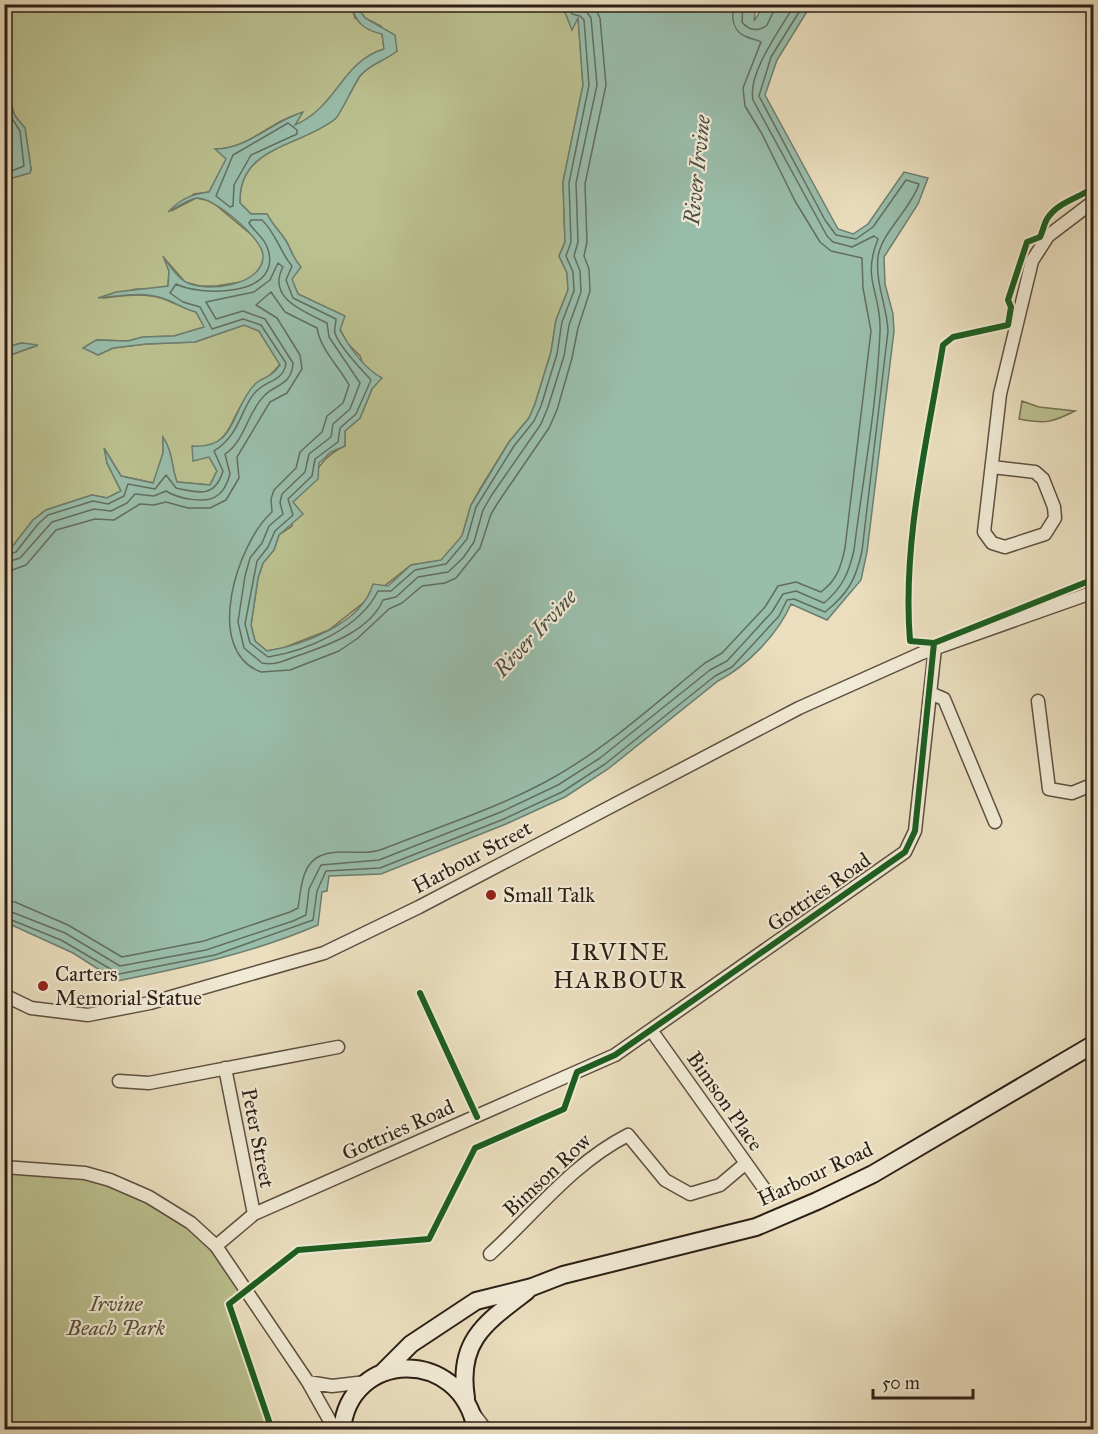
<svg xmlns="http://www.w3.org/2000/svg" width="1098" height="1434" font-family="'IM FELL Great Primer',serif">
<rect width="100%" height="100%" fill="#eadebe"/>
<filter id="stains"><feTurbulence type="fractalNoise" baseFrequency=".00333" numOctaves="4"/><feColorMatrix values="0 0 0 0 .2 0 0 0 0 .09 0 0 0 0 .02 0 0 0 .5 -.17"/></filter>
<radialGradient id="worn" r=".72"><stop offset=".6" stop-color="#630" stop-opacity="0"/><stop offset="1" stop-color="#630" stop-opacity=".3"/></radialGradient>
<path fill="#bbc08f" stroke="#747052" stroke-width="1.5" d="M 5,5 L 351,5 L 355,18 L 382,34 L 384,49 C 345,61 342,98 312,118 C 307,121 300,123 294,126 L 302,113 C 271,120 249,149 216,149 L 227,159 L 209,192 L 194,194 L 171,211 L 196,198 L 211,201 L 259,241 L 264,256 L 259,272 L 247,281 L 216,286 L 200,286 L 185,282 L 165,259 L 169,271 L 168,286 L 152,290 L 136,289 L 102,298 C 123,296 143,292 164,299 C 175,303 184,309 196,312 L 205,327 L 174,336 L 143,337 L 128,341 L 97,340 L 84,348 L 98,355 L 113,348 L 146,344 L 195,342 L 244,325 L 259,331 L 280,364 C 270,378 254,387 244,401 C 230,421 232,436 208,447 L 209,457 L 217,471 L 210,485 L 177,482 C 171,466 173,452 163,439 L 163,453 L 154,483 L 121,476 L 105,450 L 107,463 L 121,491 L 107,498 L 92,495 L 46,510 L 33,520 L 12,547 L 5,551 L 5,357 L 36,346 L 22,343 L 5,347 L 5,180 L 30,173 L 31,169 L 25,128 L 15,116 L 5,87 Z
M 356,5 L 562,5 L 572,29 L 578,16 L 583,85 L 563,182 L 565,242 L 559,256 L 567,273 L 568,290 L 556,320 L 551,352 L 535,404 L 529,418 L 509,442 L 480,489 L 471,505 L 462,536 L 453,548 L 441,561 L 411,565 L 329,630 L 283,648 L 267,651 L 255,641 L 251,625 L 258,578 L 263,563 L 274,550 L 279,535 L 292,526 L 293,502 C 314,481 316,459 345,446 L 345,431 L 360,418 L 372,389 L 360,356 L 348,344 L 329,309 L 298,294 L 291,279 L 300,267 C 291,256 291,247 284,238 C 278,229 272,224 267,214 L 251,214 L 240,203 C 238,146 300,147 335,119 C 339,117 354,84 360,76 C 371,63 384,61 397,51 L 381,26 L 365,18 Z
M 1022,401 L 1039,407 L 1075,411 C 1051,423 1045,424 1019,419 Z
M 4,1167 L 110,1180 L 205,1236 L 243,1287 L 229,1305 L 272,1429 L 5,1429 Z"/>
<path fill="#99bdab" stroke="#6d7e6f" stroke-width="1.5" d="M 351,5 L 356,5 L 365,18 L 395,35 L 397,51 C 385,61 371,63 360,76 C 354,84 339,117 335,119 C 300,147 238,146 240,203 L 251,214 L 267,214 C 272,224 278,229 284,238 C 291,247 291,256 301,267 L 292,279 L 298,294 L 345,316 L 340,330 C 350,348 365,369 382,378 L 372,389 L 360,418 L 345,431 L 345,446 L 331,452 L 319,463 L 318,479 L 293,502 L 303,514 L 279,535 L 274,550 L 263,563 L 258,578 L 251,625 L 255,641 L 267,651 C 304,645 362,623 373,584 L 388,586 L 411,565 L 441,560 L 462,536 L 471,505 L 509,442 L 529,418 L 535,404 L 551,352 L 556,320 L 568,290 L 567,273 L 559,256 L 565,242 L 563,182 L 583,85 L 578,18 L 572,30 L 562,5 L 756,5 L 754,21 L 764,5 L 811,5 L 777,60 L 765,95 L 838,229 L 853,234 L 868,224 L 904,172 L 928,178 L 918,204 L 884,257 L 885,284 L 893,314 L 894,331 L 867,552 L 861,580 L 827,620 L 791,604 C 778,634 747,666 718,681 L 608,769 L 565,797 L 506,824 L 381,874 L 329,876 L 327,891 L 322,892 L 318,925 C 253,953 187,967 117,981 L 73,953 L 5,922 L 5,551 L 12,547 L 33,520 L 46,510 L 92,495 L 107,498 L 121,491 L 107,463 L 104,448 L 121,476 L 153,483 L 163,453 L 163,437 C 173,452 171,465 177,482 L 210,485 L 217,471 L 209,457 L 193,461 L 192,446 C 238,449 230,410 255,384 C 263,376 269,380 280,365 L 259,331 L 244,325 L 195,342 L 146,344 L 113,348 L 98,355 L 83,348 L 96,340 L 128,341 L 143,337 L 174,336 L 204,327 L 196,312 C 184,309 176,303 165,299 C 143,291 121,296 98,298 L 116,292 L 168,286 L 169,271 L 163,256 C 169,265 175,275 184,281 C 203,294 265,286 263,255 C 262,238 214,197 197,198 C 188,199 176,208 168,212 C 181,199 191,194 209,192 L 226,159 L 215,149 C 248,149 271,122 303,112 L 295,125 C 338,106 341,62 384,49 L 382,34 C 364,30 356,23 351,5 Z
M 4,87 L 15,116 L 25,128 L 31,169 L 30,173 L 5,180 Z
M 22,343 L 38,345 L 5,357 L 5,347 Z"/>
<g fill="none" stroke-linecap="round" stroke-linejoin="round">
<path stroke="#626e60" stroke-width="1.5" d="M 743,4 L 742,22 C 749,31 759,32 767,25 L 777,4
M 4,106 L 20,131 L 24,166 L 4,174
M 288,123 L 297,130 L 297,134 L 251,155 L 234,185 L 233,206 L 230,207 L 216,196 L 233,155 Z
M 4,556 L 16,552 L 38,524 L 48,515 L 93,501 L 108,504 L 124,496 L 128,484 L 155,489 L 166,475 L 176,488 C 199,493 215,498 223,471 L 214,451 C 243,433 241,402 260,388 C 271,380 284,379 286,363 L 261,325 L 243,319 L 212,329 L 200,307 L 183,302 L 170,293 L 176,284 C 200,296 278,297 269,253 C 266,238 256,234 249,223 L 251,220 L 262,220 C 276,233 280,252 292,266 L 286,280 L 293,298 L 336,319 C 336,323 334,328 335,333 C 339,347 362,370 371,380 L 356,414 L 340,428 L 338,442 L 315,459 L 312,476 L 288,499 L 293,515 L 275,531 L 268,547 L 257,561 L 245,624 L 250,643 L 268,657 C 307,651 360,628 378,591 L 391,591 L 415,570 L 446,564 L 467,539 L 476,507 L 514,446 L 534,421 L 541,406 L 557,354 L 562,322 L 574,291 L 573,272 L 566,256 L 571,242 L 569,183 L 589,85 L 584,20 L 580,16 L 572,14 L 568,4
M 4,563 L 20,558 L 52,522 L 94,509 L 111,511 L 127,503 L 135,494 L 154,496 L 166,491 C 177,498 206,505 218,495 C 224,491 228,481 230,474 L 225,454 C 245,441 247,413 264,396 C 273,385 292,386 293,363 L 265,319 L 243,311 L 216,319 L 206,302 L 254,292 L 270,280 L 278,263 L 283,267 C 266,299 306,312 327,323 L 329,337 L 360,383 L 350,409 L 333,424 L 331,437 L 309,454 L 305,472 L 282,494 L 280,503 L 283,514 L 269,526 L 262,543 L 250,558 L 245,576 L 238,622 L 244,648 L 262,663 C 278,666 289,658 303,654 C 331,644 370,630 383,600 L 396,597 L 418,577 L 448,572 L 463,558 L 474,542 L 483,510 L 491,496 L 541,424 L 548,407 L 564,356 L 569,325 L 581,292 L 580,271 L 574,256 L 578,242 L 576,183 L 597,85 L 591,18 L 586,11 L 576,4
M 4,573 L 26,565 L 56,530 L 95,519 L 114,520 L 140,504 L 154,505 L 166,502 L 188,508 L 210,508 L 226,500 L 239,478 L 237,457 L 270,402 L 287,393 L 302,369 L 300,355 L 277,318 L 256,305 L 271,292 L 285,312 L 317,328 C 321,351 339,366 349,385 L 343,403 L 327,416 L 322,432 L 300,452 L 296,468 L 274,490 L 271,499 L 272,512 C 238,542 202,650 261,672 L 290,670 L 339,651 L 358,638 L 389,609 L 402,603 L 422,586 L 445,583 L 456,578 L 480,548 L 491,514 L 499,501 L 549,428 L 557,410 L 572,358 L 578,328 L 590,291 L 589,269 L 584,256 L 587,242 L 585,184 L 606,85 L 600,18 L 593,4
M 4,900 L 15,902 L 68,925 L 122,957 L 204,941 L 290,912 L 298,908 C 301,891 301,864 320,856 C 339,847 363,857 383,849 C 440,826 502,807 556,776 C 610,745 657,702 705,663 L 722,653 L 765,607 L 778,586 L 796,582 L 821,592 C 837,580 841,567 845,548 L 871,331 L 863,288 L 862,258 L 831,251 L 820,242 L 795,201 L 762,134 L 745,106 L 743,88 L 761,42 C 757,39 753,40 747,37 C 733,32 731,18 734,4
M 4,909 L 65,933 L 120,966 L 206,950 L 293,921 L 306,915 L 309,889 L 321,865 L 379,860 L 501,812 L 558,785 L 600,758 L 710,670 L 727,661 L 772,612 L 783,594 L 796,591 L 824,603 C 842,588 849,573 854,550 C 863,478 877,404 880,332 C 882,293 861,281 878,239 L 874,236 L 852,247 L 833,242 L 827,236 L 753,100 C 747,73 782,27 795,4
M 4,917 L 61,940 L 119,974 L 215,955 L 313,920 L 317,891 L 326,871 L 380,868 L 504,819 L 562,792 L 605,764 L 715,676 L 732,667 L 779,616 L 787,600 L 794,599 L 825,612 C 848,594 856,579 862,551 L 888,331 C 887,306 875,283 878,257 C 881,233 911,209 919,184 L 906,180 L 873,227 L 856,239 L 836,235 L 825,220 L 759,96 L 771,57 L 804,4"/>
<g stroke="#5c4f40" stroke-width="15">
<path id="street" d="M 992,467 L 1035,472 L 1043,479 L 1054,507 L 1055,518 L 1045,534 L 1005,547 L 992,543 L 984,532 L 1000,394 L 1032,261 L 1048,236 L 1094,201
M 930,693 L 944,699 L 995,822
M 1038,701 L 1049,789 L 1072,793 L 1094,784
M 4,995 L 31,1008 L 88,1015 L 150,1003 L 324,953 L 419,907 L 799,708 L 922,653 L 1094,592
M 651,1030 L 768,1194
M 225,1068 L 254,1214
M 119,1081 L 149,1083 L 338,1047
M 4,1167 L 85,1173 L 110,1180 L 149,1197 L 191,1223 L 216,1246 L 308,1382 L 335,1430
M 216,1246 L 254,1214 L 615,1055 L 905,852 L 915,831 L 935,648
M 490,1254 C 535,1213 573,1163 628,1135 L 665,1180 L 690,1194 L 720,1185 L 746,1163
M 308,1382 L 332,1386 L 366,1382
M 474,1414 L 486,1430"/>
</g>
<g stroke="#2c1f16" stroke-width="20">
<path id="secondary" d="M 383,1372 L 411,1344 L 476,1301 L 532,1287 L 563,1275 L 756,1227 L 817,1201 L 873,1174 L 1094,1044
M 466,1398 C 457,1341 485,1323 527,1291
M 342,1430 C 349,1350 461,1346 476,1430"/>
</g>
<use href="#street" stroke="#f1ead5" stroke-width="12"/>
<use href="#secondary" stroke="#f1ead5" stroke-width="16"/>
<g stroke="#f1ead5" stroke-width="10">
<path id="cycleway" d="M 934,643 L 910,641 C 902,542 927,443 943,345 L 953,337 L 1008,325 L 1011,307 L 1008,300 L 1027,242 L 1040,237 C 1043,231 1044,224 1047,219 C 1057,202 1080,198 1094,187
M 420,993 L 477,1117
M 272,1430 L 229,1304 L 298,1250 L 429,1239 L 475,1148 L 564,1109 L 577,1072 L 615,1055 L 905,852 L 915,831 L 934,643 L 1094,579"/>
</g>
<use href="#cycleway" stroke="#1b5e20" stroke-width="6"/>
</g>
<g fill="#8f2418" stroke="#f1ead5" stroke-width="2">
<circle cx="491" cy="895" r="6"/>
<circle cx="43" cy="986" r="6"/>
</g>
<g text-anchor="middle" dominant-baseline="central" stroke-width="4.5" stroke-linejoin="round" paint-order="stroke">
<g font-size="21" fill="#2c1f16" stroke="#f1ead5">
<text transform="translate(472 857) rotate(-28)">Harbour Street</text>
<text transform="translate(819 892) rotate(-35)">Gottries Road</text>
<text transform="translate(725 1101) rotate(55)">Bimson Place</text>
<text transform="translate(398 1130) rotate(-24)">Gottries Road</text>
<text transform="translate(258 1138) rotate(79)">Peter Street</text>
<text transform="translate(815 1174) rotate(-25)">Harbour Road</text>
<text transform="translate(547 1175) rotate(-43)">Bimson Row</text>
</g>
<g font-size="21" fill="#2c1f16" stroke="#f1ead5" text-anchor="start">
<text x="503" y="895">Small Talk</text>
<text x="55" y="974">Carters<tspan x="55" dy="24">Memorial Statue</tspan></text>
</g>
<g font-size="21" font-style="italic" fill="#574f3a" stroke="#f1ead5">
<text x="116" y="1304">Irvine<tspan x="116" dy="24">Beach Park</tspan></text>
</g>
<g font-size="22" font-style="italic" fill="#4d4e43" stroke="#f1ead5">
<text transform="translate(697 170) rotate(-84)">River Irvine</text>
<text transform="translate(535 633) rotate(-47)">River Irvine</text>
</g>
<g font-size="24" letter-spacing="1.5" fill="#2c1f16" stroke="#f1ead5">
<text x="620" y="952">IRVINE<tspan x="620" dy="28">HARBOUR</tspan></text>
</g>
</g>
<rect width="1098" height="1434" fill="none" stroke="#eadebe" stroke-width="24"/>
<rect x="6" y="6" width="1086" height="1422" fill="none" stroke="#2c1f16" stroke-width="3"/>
<rect x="12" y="12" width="1074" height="1410" fill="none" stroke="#2c1f16" stroke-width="1.5"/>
<path d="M873 1389v9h100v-9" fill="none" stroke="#2c1f16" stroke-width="3"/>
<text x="882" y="1389" font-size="18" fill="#2c1f16" stroke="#f1ead5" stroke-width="4.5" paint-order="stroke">50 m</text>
<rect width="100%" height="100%" filter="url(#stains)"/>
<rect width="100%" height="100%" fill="url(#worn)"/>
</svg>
